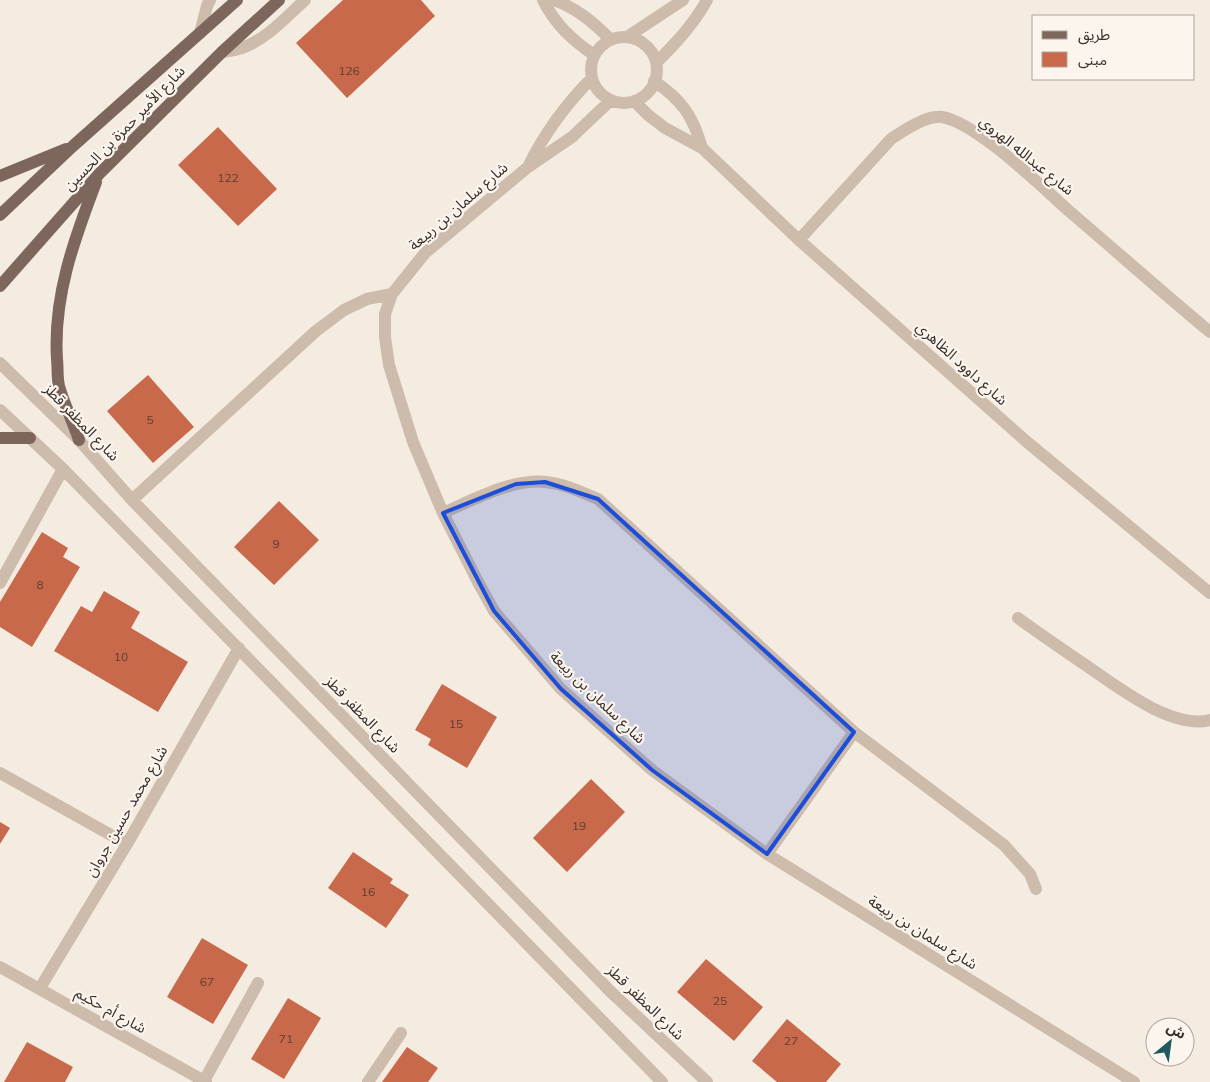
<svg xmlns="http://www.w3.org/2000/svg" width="1210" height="1082" font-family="Mulish,'Noto Sans Arabic',sans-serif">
<rect width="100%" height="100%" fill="#f4ebe1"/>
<path fill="#c8694b" d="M 343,0 L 421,0 L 435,16 L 347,98 L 296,43 Z
M 218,127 L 277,189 L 238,226 L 178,165 Z
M 148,375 L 194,427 L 153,463 L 107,411 Z
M 279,501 L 319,540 L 274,585 L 234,547 Z
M 42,532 L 68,548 L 63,557 L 80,567 L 32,647 L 0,627 L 0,602 Z
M 104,591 L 140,612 L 131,628 L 188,662 L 158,712 L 54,651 L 81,606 L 92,612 Z
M 442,684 L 497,717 L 467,768 L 428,745 L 431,739 L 415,730 Z
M 591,779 L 625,812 L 567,872 L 533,838 Z
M 0,822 L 10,828 L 0,844 Z
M 353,852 L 393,879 L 390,883 L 409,895 L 386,928 L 328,888 Z
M 202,938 L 248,965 L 213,1024 L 167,997 Z
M 706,959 L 763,1007 L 734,1041 L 677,992 Z
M 288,998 L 321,1018 L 284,1079 L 251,1059 Z
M 787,1019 L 841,1064 L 826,1082 L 777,1082 L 752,1061 Z
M 27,1042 L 73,1067 L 65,1082 L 4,1082 Z
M 407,1047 L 438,1068 L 428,1082 L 382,1082 Z"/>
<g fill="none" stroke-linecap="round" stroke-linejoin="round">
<path stroke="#cdbbac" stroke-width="12" d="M 543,0 C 555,24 572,40 594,55
M 554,0 C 577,8 594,23 611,40
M 200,33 L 207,6 L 210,0
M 627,37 L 683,0
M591 70a33 33 0 1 1 66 0a33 33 0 1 1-66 0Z
M 222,52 C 229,51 236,50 242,48 C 267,39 286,17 305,0
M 656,63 C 675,44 694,24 707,0
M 654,81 C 682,100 693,116 702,148
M 611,100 L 572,137 L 528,167 L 425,253 L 392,294 L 385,314 L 385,337 L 389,365 L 413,442 L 443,513 L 478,582 L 494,611 L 561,689 L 652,770 L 767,854 L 1134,1082
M 634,101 L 648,115 L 665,128 L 702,148 L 799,240 L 1027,442 L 1210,593
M 528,167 C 545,132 565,105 592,78
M 799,240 L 891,139 C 903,131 926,115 942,117 C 977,123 1041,186 1069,211 C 1116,251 1163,293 1210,332
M 0,363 L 79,440 L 132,500 L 611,992 L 707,1082
M 0,410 L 63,469 L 662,1082
M 132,500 L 316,331 L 344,310 L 367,299 L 392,294
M 443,513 C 473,500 513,478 546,482 C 565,484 581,492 598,499 L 854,732 L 1004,845 L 1030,874 L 1036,889
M 0,583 L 63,469
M 1018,618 C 1040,634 1062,649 1084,664 C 1115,685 1171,730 1210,720
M 0,773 L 127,844
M 767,854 L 854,732
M 0,967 L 206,1082
M 40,988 L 127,844 L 239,648
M 204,1081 L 258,983
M 368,1082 L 401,1033"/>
<path stroke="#7d675c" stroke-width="12" d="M 0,176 L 66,149
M 0,215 L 73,146 L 237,0
M 0,286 L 99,174 L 222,52 L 279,0
M 0,438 L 30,438
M 79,440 C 73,422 64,404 59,386 C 57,378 58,368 57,359 C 53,297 74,240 96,182"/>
</g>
<path fill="#1d4ed8" fill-opacity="0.2" stroke="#1d4ed8" stroke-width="4" stroke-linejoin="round" d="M 545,482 L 598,499 L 854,732 L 767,854 L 652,770 L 561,689 L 494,611 L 443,513 L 516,484 Z"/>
<g text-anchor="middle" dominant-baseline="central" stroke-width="4.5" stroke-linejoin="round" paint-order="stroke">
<g font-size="12" fill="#5e3e33">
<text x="349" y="70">126</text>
<text x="228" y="177">122</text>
<text x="150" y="419">5</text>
<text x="276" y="543">9</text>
<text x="40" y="584">8</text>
<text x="121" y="656">10</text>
<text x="456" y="723">15</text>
<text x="579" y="825">19</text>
<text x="368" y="891">16</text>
<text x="207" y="981">67</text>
<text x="720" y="1000">25</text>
<text x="286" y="1038">71</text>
<text x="791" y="1040">27</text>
</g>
<g font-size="15" fill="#3b302b" stroke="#fbf5ee">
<text transform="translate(124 128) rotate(-46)">شارع الأمير حمزة بن الحسين</text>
<text transform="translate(1027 155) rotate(39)">شارع عبدالله الهروي</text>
<text transform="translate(458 206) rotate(-41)">شارع سلمان بن ربيعة</text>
<text transform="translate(962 363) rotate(42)">شارع داوود الظاهري</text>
<text transform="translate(82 422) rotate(46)">شارع المظفر قطز</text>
<text transform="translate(598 697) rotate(44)">شارع سلمان بن ربيعة</text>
<text transform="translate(363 714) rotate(46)">شارع المظفر قطز</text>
<text transform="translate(126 811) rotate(-60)">شارع محمد حسين جروان</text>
<text transform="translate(923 932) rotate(32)">شارع سلمان بن ربيعة</text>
<text transform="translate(646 1002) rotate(44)">شارع المظفر قطز</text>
<text transform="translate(111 1010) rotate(29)">شارع أم حكيم</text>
</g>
</g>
<rect x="1032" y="15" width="162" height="65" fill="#fbf5ee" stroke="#aea6a0"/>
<rect x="1042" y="31" width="25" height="8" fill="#7d675c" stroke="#aea6a0"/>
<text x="1078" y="40" font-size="15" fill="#3b302b">طريق</text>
<rect x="1042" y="52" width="25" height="15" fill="#c8694b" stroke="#aea6a0"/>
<text x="1078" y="65" font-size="15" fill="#3b302b">مبنى</text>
<g transform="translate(1170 1042) rotate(29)"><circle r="24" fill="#fbf5ee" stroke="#aea6a0"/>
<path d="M0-4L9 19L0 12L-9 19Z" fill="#1f5a5e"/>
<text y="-8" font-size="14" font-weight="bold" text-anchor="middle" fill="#3b302b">ش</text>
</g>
</svg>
